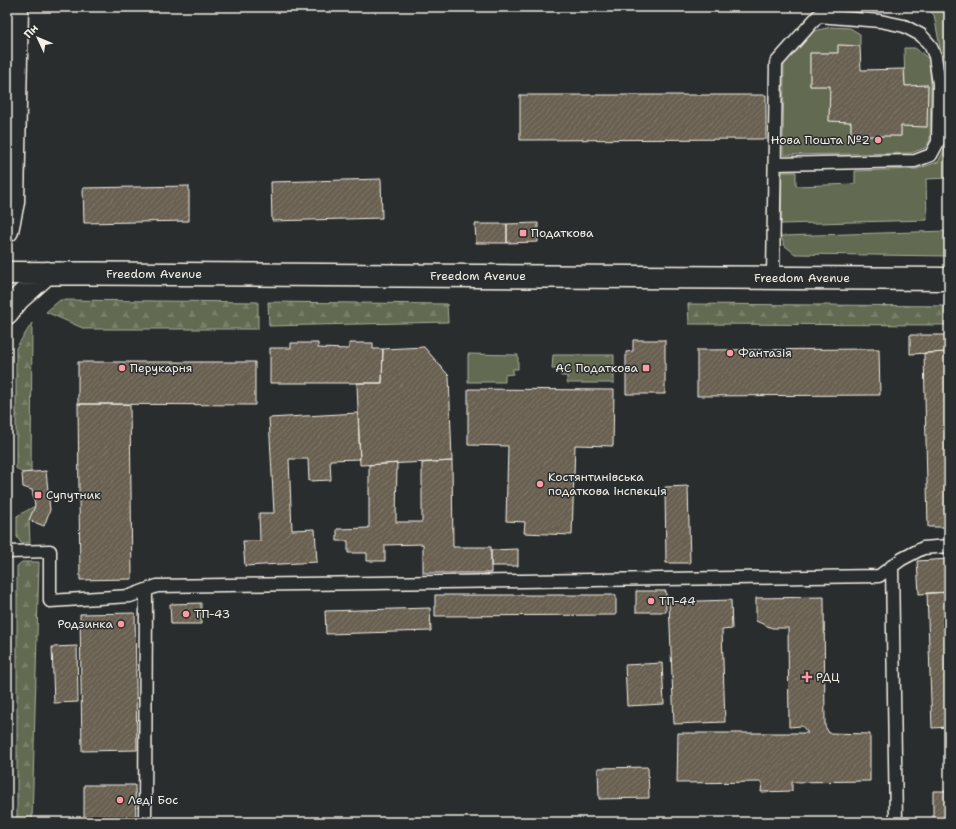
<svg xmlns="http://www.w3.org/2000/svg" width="956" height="829" font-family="'Shantell Sans',sans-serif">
<defs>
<pattern id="forest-firs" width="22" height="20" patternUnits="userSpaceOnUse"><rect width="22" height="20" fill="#626a51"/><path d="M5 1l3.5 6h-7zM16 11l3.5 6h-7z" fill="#79806a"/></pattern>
<pattern id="building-hatch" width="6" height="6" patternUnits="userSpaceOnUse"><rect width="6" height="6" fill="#696151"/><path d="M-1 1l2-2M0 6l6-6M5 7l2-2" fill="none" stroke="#7f786a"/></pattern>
</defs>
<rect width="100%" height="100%" fill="#2a2d2e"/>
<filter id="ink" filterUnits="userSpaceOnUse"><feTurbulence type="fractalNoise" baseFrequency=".025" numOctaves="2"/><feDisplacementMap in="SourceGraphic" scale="8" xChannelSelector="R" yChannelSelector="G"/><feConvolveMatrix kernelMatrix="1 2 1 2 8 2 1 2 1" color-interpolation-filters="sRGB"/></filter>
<g filter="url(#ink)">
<path fill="#626a51" stroke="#abae9c" d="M 925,7 L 949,7 L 949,178 L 926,179 L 927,220 L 781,224 L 782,172 L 796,172 L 796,186 L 855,184 L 855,171 L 917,169 L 938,162 L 946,146 L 947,85 L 934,15 Z
M 831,27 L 850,28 L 860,34 L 860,46 L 838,45 L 838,53 L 810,53 L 810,86 L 830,86 L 829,121 L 851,122 L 851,136 L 901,136 L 901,126 L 927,127 L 928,85 L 905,86 L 904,48 L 915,48 L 929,59 L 931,85 L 930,140 L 925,148 L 911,153 L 783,155 L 784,63 L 814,31 Z
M 949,231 L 949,256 L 795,254 L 784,245 L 781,236 Z
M 468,354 L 518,355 L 518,369 L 513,369 L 513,374 L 505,375 L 505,382 L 468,382 Z
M 553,355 L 614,355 L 614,383 L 567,383 L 567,376 L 561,376 L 561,369 L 552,369 Z"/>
<path fill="url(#forest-firs)" stroke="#abae9c" d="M 60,300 L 258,302 L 258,329 L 85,329 L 46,312 Z
M 268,302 L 447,304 L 448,322 L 269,326 Z
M 688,304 L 949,306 L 949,325 L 689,324 Z
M 32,323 L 31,472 L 22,473 L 16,468 L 16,348 Z
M 35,506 L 29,520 L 30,543 L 21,543 L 17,537 L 17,516 Z
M 22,562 L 39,562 L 32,822 L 17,822 L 17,566 Z"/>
<path fill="url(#building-hatch)" stroke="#f4f1e8" d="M 838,45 L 860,46 L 861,70 L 904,69 L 905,86 L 928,85 L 927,127 L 901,126 L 901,136 L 851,136 L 851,122 L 829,121 L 830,86 L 810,86 L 810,53 L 838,53 Z
M 520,95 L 766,95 L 766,139 L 520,140 Z
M 381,179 L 382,218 L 272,221 L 271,182 Z
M 189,186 L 189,221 L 84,223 L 83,188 Z
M 538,223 L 538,242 L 507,243 L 507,224 Z
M 475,224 L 507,224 L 507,243 L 476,243 Z
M 910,335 L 949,335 L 949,352 L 910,354 Z
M 633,340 L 665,340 L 665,394 L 626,394 L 626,352 L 633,351 Z
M 291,343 L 318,343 L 318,348 L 349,349 L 349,343 L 373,343 L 373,349 L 383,349 L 382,383 L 270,383 L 270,348 L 291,348 Z
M 424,347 L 449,376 L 452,461 L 360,465 L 357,383 L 382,383 L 383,349 Z
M 879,349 L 880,395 L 697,396 L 697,350 Z
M 949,352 L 949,527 L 928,527 L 924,353 Z
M 78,362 L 255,362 L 255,405 L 78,404 Z
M 468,389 L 614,390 L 613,446 L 575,445 L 572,535 L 524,533 L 525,522 L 506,521 L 508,446 L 468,445 Z
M 78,404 L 130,404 L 132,579 L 80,580 Z
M 358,413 L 360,459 L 330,460 L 331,480 L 309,481 L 308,459 L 289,459 L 292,530 L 315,529 L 317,562 L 245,566 L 243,541 L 260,541 L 259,513 L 274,513 L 269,418 Z
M 452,461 L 453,547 L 491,547 L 491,573 L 423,573 L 423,544 L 385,545 L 385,561 L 367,561 L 367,553 L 348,553 L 348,541 L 337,541 L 337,529 L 369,528 L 369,465 L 397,463 L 396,522 L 422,522 L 422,463 Z
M 46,471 L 50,510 L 44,526 L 29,520 L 35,506 L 32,490 L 23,487 L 22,473 Z
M 688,486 L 690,563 L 666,563 L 665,487 Z
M 518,549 L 518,566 L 491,566 L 491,550 Z
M 949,559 L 949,592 L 919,594 L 917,561 Z
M 636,591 L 666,591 L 666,612 L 636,612 Z
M 949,592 L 949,727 L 932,728 L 927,593 Z
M 435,595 L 616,595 L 616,615 L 435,616 Z
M 824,597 L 825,726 L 829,733 L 870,734 L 870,781 L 792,782 L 792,791 L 761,792 L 762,782 L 677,783 L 678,733 L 808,733 L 802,726 L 789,727 L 788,628 L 772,628 L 756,621 L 756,598 Z
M 731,600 L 732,629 L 722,630 L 725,722 L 674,724 L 669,602 Z
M 201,603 L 201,624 L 171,624 L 170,604 Z
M 430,608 L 431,631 L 326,634 L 325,611 Z
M 135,613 L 137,750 L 82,751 L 80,614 Z
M 77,646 L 78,702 L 54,703 L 52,647 Z
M 662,663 L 664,704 L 627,706 L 625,665 Z
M 648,767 L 649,798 L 599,799 L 598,768 Z
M 84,785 L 135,785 L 136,822 L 84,822 Z
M 933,791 L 949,791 L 949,822 L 933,822 Z"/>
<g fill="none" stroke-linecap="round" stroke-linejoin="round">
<g stroke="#f4f1e8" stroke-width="15">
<path id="service" d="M 775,164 L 915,161 L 931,155 L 938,142 L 939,84 L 935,56 L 930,45 L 921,35 L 904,26 L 880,21 L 818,16
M 773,278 L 776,63 L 818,16 L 828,7
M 7,552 L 50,551 L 50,601 L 130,596 L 157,586 L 879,576 L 902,559 L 923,548 L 949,546
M 892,566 L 896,822
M 145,822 L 146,590"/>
</g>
<g stroke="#f4f1e8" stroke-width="25">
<path id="minor" d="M 7,231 L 13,202 L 17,7
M 7,273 L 949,279
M 7,313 L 18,299 L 47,273"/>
</g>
<use href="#service" stroke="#2a2d2e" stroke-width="12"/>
<use href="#minor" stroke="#2a2d2e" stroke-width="22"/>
</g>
</g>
<g fill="#ff9aa2" stroke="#2a2d2e" stroke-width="1.5">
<circle cx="878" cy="140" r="4"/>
<rect x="519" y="229" width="8" height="8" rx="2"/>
<circle cx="730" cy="353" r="4"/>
<circle cx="122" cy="368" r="4"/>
<rect x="642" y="364" width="8" height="8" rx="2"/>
<circle cx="540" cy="484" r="4"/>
<rect x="34" y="491" width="8" height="8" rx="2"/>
<circle cx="651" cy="601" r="4"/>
<circle cx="186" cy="614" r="4"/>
<circle cx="121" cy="624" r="4"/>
<path d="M805 671h4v4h4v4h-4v4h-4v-4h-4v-4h4z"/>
<circle cx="120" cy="800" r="4"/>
</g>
<g text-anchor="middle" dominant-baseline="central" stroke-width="3" stroke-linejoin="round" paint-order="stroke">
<g font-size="12" fill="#f4f1e8" stroke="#2a2d2e" text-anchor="start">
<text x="870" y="140" text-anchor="end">Нова Пошта №2</text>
<text x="531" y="233">Податкова</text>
<text x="738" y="353">Фантазія</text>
<text x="130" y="368">Перукарня</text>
<text x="638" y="368" text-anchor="end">АС Податкова</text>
<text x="548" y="477">Костянтинівська<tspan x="548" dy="14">податкова інспекція</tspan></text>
<text x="46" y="495">Супутник</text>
<text x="659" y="601">ТП-44</text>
<text x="194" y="614">ТП-43</text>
<text x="113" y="624" text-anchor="end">Родзинка</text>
<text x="816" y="677">РДЦ</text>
<text x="128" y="800">Леді Бос</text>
</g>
<g font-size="12" fill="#f4f1e8" stroke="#2a2d2e">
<text x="154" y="274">Freedom Avenue</text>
<text x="478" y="276">Freedom Avenue</text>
<text x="802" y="278">Freedom Avenue</text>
</g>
</g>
<rect width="956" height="829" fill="none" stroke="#2a2d2e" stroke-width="24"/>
<rect x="12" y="12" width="932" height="805" fill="none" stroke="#f4f1e8" stroke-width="1.5" filter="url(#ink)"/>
<g transform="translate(38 38) rotate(314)" stroke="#2a2d2e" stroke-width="3" paint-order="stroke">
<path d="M0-3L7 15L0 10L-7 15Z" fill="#f4f1e8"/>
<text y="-6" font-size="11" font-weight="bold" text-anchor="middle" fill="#f4f1e8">Пн</text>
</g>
</svg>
